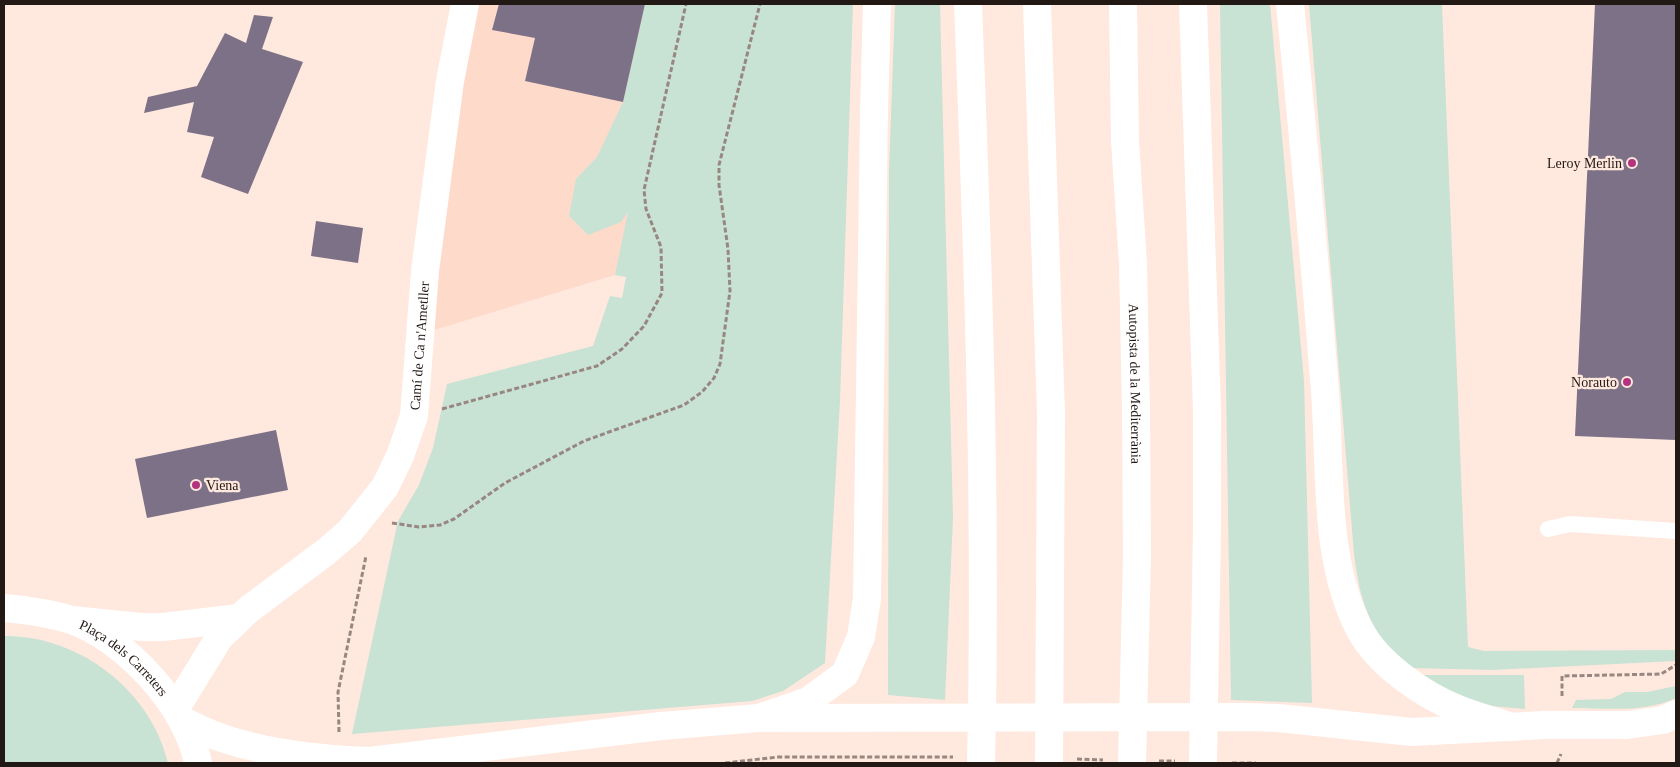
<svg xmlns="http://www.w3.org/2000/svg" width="1680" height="767" font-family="Georgia,serif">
<rect width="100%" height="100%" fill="#ffe8de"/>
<path fill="#fedacb" d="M 465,4 L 745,4 L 649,255 L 615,275 L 421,334 Z"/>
<path fill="#c8e2d4" d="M 645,4 L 853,4 L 840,401 L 825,663 L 783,691 L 752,701 L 352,734 L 398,521 L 419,485 L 433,448 L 447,384 L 593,346 L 610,296 L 622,298 L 626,277 L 615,275 L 628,212 L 621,222 L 588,235 L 569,216 L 576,179 L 597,157 L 623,102 Z
M 895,4 L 940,4 L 953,518 L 945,700 L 888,695 L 889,172 Z
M 1220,4 L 1270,4 L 1304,381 L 1312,703 L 1231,700 Z
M 1309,4 L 1442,4 L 1468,647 L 1484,651 L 1676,650 L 1676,661 L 1492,670 L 1411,668 C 1403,661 1392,653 1386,644 C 1363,614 1359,589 1354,554 Z
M 4,636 C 78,635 151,690 168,763 L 4,763 Z
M 1419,675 L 1524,675 L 1525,709 L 1480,705 L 1456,697 Z
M 1676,686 L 1676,698 C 1645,713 1606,708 1572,708 L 1576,700 L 1611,699 L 1625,692 L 1647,692 Z"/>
<path fill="#7c7187" d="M 499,4 L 645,4 L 623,102 L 525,81 L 535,38 L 492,30 Z
M 1595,4 L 1676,4 L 1676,440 L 1575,436 Z
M 254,15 L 273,17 L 262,49 L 303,62 L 248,194 L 201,177 L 214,137 L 187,132 L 194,102 L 144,113 L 148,97 L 197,86 L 225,33 L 246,43 Z
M 316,221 L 363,228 L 358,263 L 311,256 Z
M 276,430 L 288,490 L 147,518 L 135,459 Z"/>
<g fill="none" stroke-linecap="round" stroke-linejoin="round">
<path stroke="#988780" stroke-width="3" stroke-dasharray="5 2.5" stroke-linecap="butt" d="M 442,409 L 597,366 L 622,349 L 644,326 L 662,293 L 661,247 L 646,209 L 644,190 L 686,4
M 392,523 L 419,527 L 440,525 L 454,519 L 505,483 L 584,441 L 684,405 L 702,392 L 714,378 L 720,364 L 730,291 L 728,249 L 719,185 L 719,165 L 760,4
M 1562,696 L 1562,676 L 1661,674 L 1676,665
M 339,732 L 338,692 L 366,556
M 1077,759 L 1103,760
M 1159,761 L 1175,761
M 725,763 L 778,757 L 953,757
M 1232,763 L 1256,763
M 1557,763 L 1561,754"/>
<path stroke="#fff" stroke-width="16" d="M 1548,529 L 1570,524 L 1676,531"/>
<g stroke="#fff" stroke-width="28">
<path d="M 72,620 L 141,627 L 163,627 L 239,618"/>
<path id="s1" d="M 176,708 L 219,638 L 248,610 L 327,551 L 350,531 L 385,487 L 400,456 L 414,416 L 425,271 L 450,81 L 465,4"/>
</g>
<g stroke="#fff" stroke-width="28">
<path id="s2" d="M 4,608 C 26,610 50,613 71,620 C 125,638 188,707 198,763"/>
<path d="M 183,721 C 196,727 209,734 222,738 C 269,754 320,759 369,761 L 661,726 L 759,718 L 1244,717 L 1278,718 L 1412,732 L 1544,725 L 1627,725 L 1663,720 L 1676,714"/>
</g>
<path stroke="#fff" stroke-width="28" d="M 968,4 C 978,257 987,510 981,763
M 1193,4 L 1207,411 L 1207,528 L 1203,763
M 1290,4 C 1303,133 1315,263 1325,392 C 1331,470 1323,560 1360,630 C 1378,664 1423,695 1458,709 C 1475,716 1494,721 1512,727
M 759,718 L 808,701 L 845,674 L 861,637 L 867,598 L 874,113 L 877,4"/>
<g stroke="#fff" stroke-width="28">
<path d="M 1037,4 L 1051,413 L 1049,763"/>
<path id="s3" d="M 1123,4 L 1125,141 L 1133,264 L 1136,410 L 1137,556 L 1132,763"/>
</g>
</g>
<g fill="#b4337e" stroke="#ffe8de" stroke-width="2">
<circle cx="1632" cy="163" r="5"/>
<circle cx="1627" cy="382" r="5"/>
<circle cx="196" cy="485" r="5"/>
</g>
<g text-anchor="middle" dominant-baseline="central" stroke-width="4.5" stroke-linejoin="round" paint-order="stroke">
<g font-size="14" fill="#221814" stroke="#ffe8de" text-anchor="end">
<text x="1622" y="163">Leroy Merlin</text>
<text x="1617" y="382">Norauto</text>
<text x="206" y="485" text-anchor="start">Viena</text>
</g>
<g font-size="14" fill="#221814" stroke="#ffe8de">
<text stroke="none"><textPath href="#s1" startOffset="455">Camí de Ca n'Ametller</textPath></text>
<text stroke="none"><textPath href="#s3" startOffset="380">Autopista de la Mediterrània</textPath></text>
<text stroke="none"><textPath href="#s2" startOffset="134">Plaça dels Carreters</textPath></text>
</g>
</g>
<rect width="1680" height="767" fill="none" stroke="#221814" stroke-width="10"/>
</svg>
